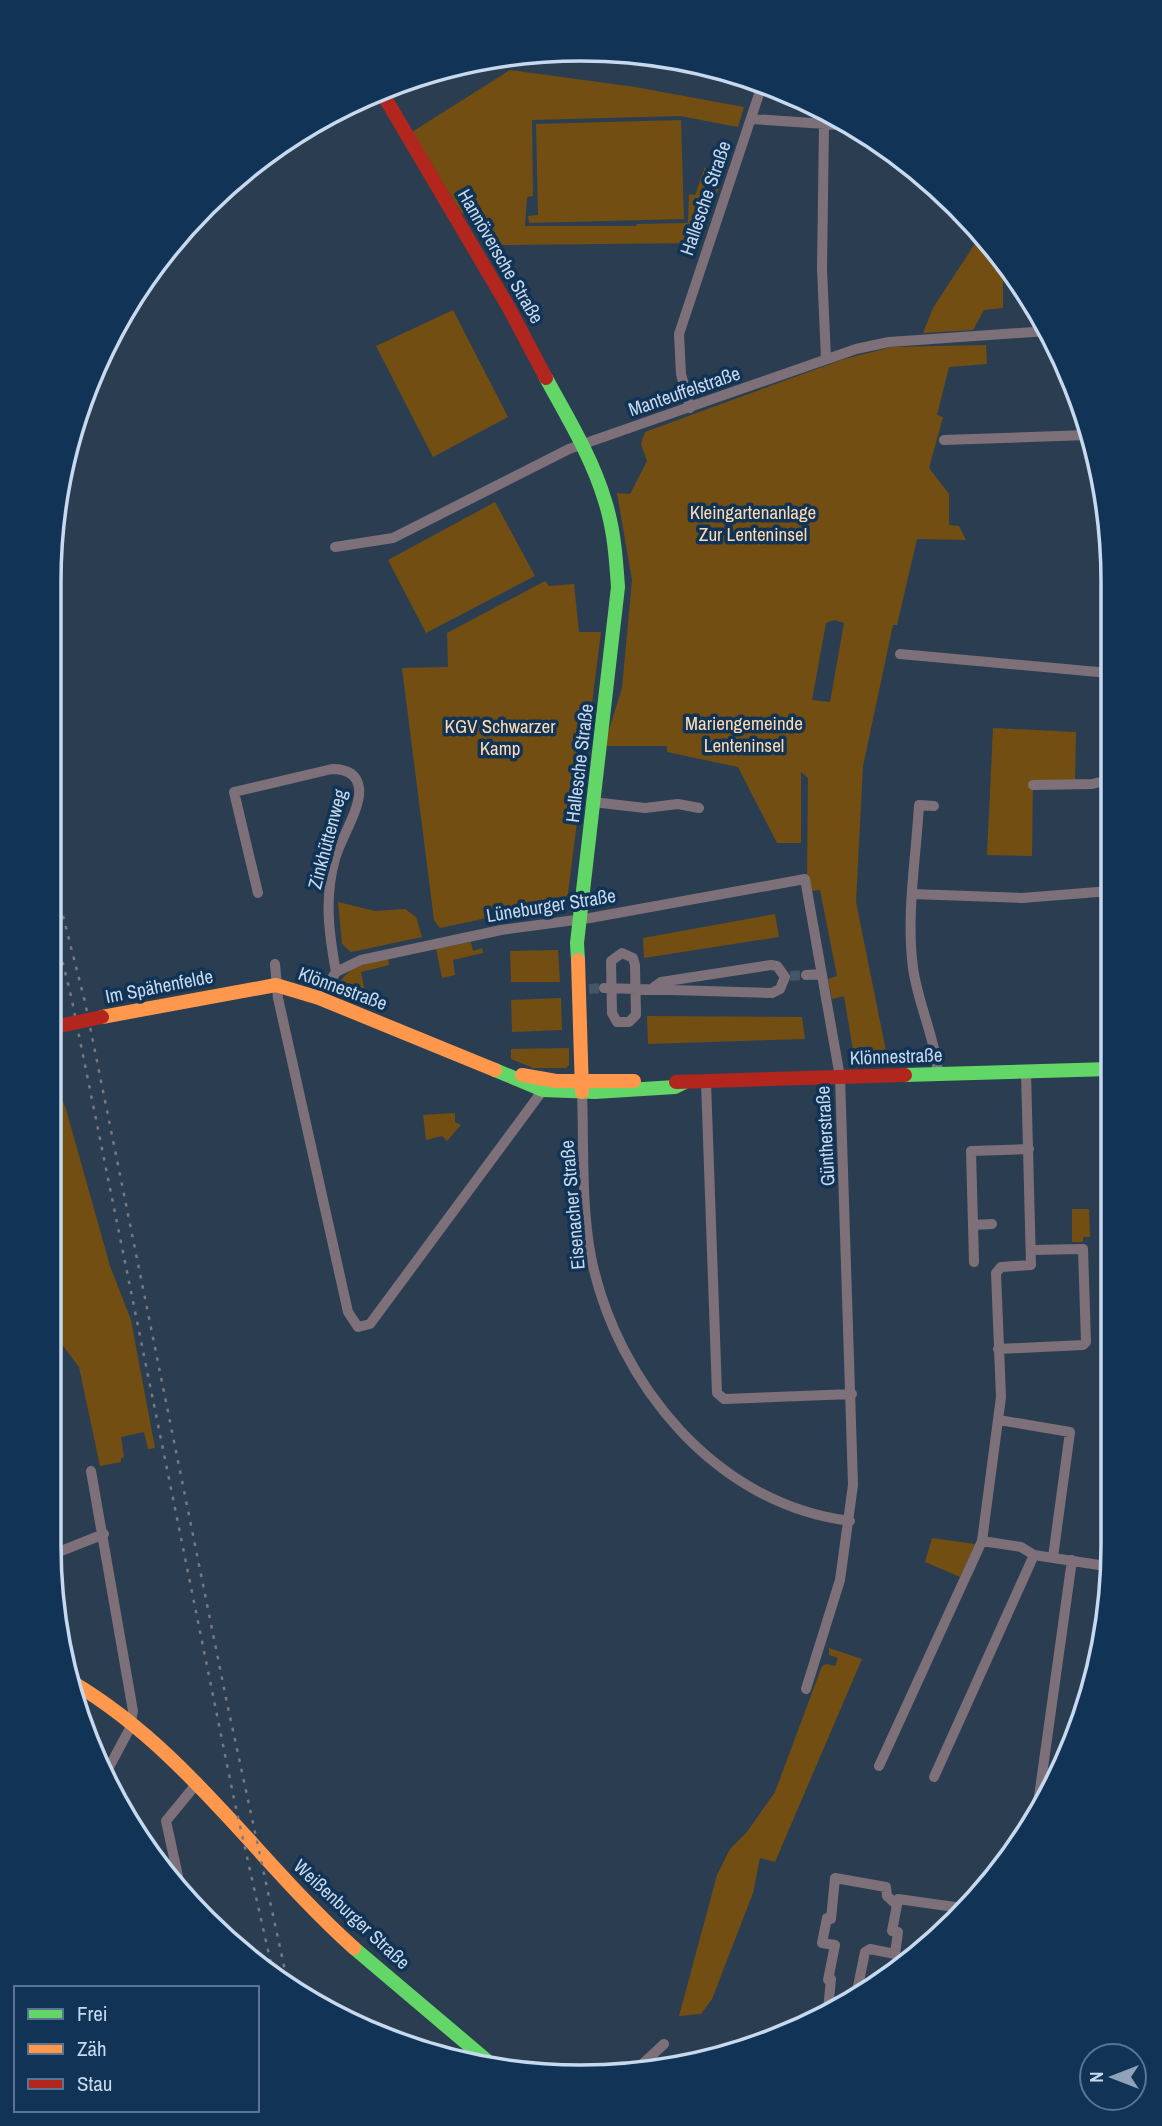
<svg xmlns="http://www.w3.org/2000/svg" width="1162" height="2126" font-family="'Archivo Narrow',sans-serif">
<rect width="100%" height="100%" fill="#2b3e51"/>
<path fill="#724e12" fill-rule="evenodd" d="M 510,70 L 635,87 L 744,107 L 738,127 L 680,116 L 532,120 L 533,196 L 527,197 L 525,226 L 636,226 L 637,224 L 688,223 L 689,194 L 695,195 L 705,167 L 719,186 L 700,243 L 501,245 L 490,249 L 469,210 L 462,214 L 412,132 Z
M 681,120 L 684,219 L 529,223 L 528,216 L 538,215 L 536,124 Z
M 980,236 L 1011,271 L 1003,281 L 1003,308 L 984,310 L 973,330 L 923,333 L 933,308 Z
M 453,310 L 508,417 L 433,457 L 376,346 Z
M 986,345 L 987,364 L 949,367 L 937,415 L 943,417 L 929,468 L 949,494 L 949,525 L 959,526 L 966,540 L 917,539 L 897,625 L 893,625 L 863,766 L 856,902 L 889,1066 L 856,1068 L 844,996 L 832,999 L 828,979 L 837,976 L 820,890 L 810,891 L 807,879 L 808,778 L 801,772 L 801,843 L 777,843 L 738,767 L 667,752 L 667,746 L 604,746 L 622,688 L 632,580 L 617,493 L 630,494 L 647,461 L 641,444 L 645,432 L 844,359 L 892,347 ZM 834,620 L 844,623 L 830,702 L 812,700 L 826,623 Z
M 495,502 L 535,576 L 426,633 L 388,560 Z
M 545,581 L 549,586 L 574,584 L 579,632 L 601,632 L 567,901 L 440,928 L 434,920 L 402,668 L 448,667 L 447,633 Z
M 993,728 L 1076,732 L 1075,780 L 1033,780 L 1032,856 L 987,855 Z
M 338,902 L 375,911 L 405,909 L 416,917 L 422,937 L 351,952 L 342,944 Z
M 775,914 L 779,937 L 644,958 L 643,938 Z
M 471,942 L 473,951 L 482,948 L 483,953 L 453,960 L 455,975 L 442,978 L 436,949 Z
M 558,950 L 560,982 L 511,982 L 510,951 Z
M 388,959 L 389,965 L 361,972 L 367,1002 L 336,990 C 346,966 364,964 388,959 Z
M 561,998 L 562,1030 L 512,1032 L 511,1000 Z
M 647,1016 L 802,1017 L 805,1039 L 648,1044 Z
M 569,1048 L 569,1065 L 566,1068 L 533,1068 L 511,1059 L 511,1049 Z
M 50,1067 L 66,1109 L 110,1266 L 131,1320 L 155,1448 L 148,1449 L 144,1432 L 121,1437 L 124,1457 L 121,1458 L 121,1462 L 100,1466 L 79,1367 L 49,1327 Z
M 455,1113 L 455,1122 L 461,1125 L 447,1141 L 442,1136 L 426,1140 L 423,1115 Z
M 1072,1209 L 1089,1209 L 1090,1237 L 1083,1237 L 1083,1242 L 1072,1242 Z
M 932,1538 L 975,1544 L 960,1577 L 925,1562 Z
M 829,1648 L 862,1659 L 775,1862 L 760,1858 L 753,1893 L 712,1999 L 701,2014 L 679,2016 L 717,1875 L 730,1849 L 747,1832 L 775,1792 L 822,1666 L 827,1664 L 835,1666 L 838,1658 L 829,1655 Z"/>
<g fill="none" stroke-linecap="round" stroke-linejoin="round">
<path stroke="#425569" stroke-width="10" stroke-dasharray="10 5" stroke-linecap="butt" d="M 790,976 L 806,975
M 589,989 L 604,988"/>
<path stroke="#7d7078" stroke-width="10" d="M 753,119 L 855,126
M 824,125 L 822,269 L 826,359
M 690,408 L 681,374 L 679,334 L 763,82
M 944,440 L 1088,435
M 335,547 L 393,538 L 569,449 L 856,349 L 889,342 L 1047,331
M 900,654 L 1109,673
M 1033,785 L 1092,784 L 1109,780
M 593,802 L 645,808 L 678,804 L 699,808
M 934,806 L 919,805 C 916,859 906,914 913,968 C 918,1004 935,1037 938,1074
M 258,893 L 234,792 L 332,769 C 345,769 357,773 359,788 C 362,806 340,840 335,859 C 324,898 329,934 336,972
M 912,894 L 1022,898 L 1110,891
M 622,953 L 633,958 L 635,965 L 636,1015 L 629,1022 L 617,1022 L 612,1013 L 611,961 Z
M 275,964 L 278,998 L 348,1312 L 358,1327 L 370,1324 L 543,1090
M 806,975 L 822,974
M 604,988 L 772,993 L 780,989 L 785,977 L 777,966 L 771,965 L 661,982 L 654,987
M 319,998 L 336,972 L 361,960 L 501,930 L 590,918 L 805,879 L 840,1077 L 853,1485 L 840,1580 L 806,1689
M 1026,1072 L 1031,1265 L 1001,1267 L 996,1273 L 1001,1397 L 982,1541 L 1021,1547 L 1034,1555 L 1112,1567
M 706,1082 L 717,1393 L 724,1399 L 852,1394
M 582,1092 C 584,1146 581,1204 591,1257 C 617,1384 717,1505 850,1521
M 973,1225 L 992,1224
M 974,1262 L 971,1151 L 1029,1149
M 998,1349 L 1083,1345 L 1086,1342 L 1083,1249 L 1032,1250
M 999,1420 L 1070,1432 L 1053,1557
M 91,1471 L 133,1711 L 129,1730 L 107,1771
M 51,1555 L 104,1534
M 879,1766 L 982,1541
M 934,1777 L 1034,1555
M 1036,1818 L 1072,1560
M 181,1890 L 166,1821 L 198,1782
M 898,1899 L 962,1908
M 828,2010 L 831,1979 L 828,1980 L 835,1945 L 822,1943 L 827,1918 L 831,1919 L 835,1878 L 886,1887 L 887,1896 L 897,1905 L 892,1931 L 898,1932 L 895,1954 L 870,1949 L 865,1952 L 857,1991
M 635,2071 L 664,2044"/>
<path stroke="#63d668" stroke-width="14" d="M 546,378 C 567,417 592,457 605,501 C 614,529 616,558 618,587 L 577,943 L 578,960
M 495,1070 L 543,1090 L 595,1092 L 675,1087 L 683,1083
M 905,1075 L 1110,1069
M 354,1948 L 491,2064"/>
<path stroke="#ff974d" stroke-width="14" d="M 578,960 L 582,1092
M 102,1017 L 276,985 L 319,998 L 495,1070
M 522,1075 L 556,1081 L 634,1081
M 72,1682 C 187,1750 256,1860 354,1948"/>
<path stroke="#b3261e" stroke-width="14" d="M 381,91 L 509,308 L 546,378
M 676,1082 L 905,1075"/>
<path stroke="#777882" stroke-width="2.5" stroke-dasharray="3.5 7" stroke-linecap="butt" d="M 50,865 L 85,1002 L 227,1703 L 289,1989
M 50,911 L 71,996 L 234,1799 L 274,1977"/>
<path stroke="#b3261e" stroke-width="14" d="M 50,1028 L 102,1017"/>
</g>
<g text-anchor="middle" dominant-baseline="central" stroke-width="7" stroke-linejoin="round" paint-order="stroke">
<g font-size="19" fill="#c6d9ef" stroke="#135">
<text transform="translate(705 198) rotate(-71)">Hallesche Straße</text>
<text transform="translate(501 256) rotate(60)">Hannöversche Straße</text>
<text transform="translate(684 391) rotate(-19)">Manteuffelstraße</text>
<text transform="translate(579 763) rotate(-83)">Hallesche Straße</text>
<text transform="translate(327 839) rotate(-75)">Zinkhüttenweg</text>
<text transform="translate(551 905) rotate(-9)">Lüneburger Straße</text>
<text transform="translate(159 986) rotate(-11)">Im Spähenfelde</text>
<text transform="translate(343 988) rotate(20)">Klönnestraße</text>
<text transform="translate(896 1056) rotate(-2)">Klönnestraße</text>
<text transform="translate(825 1136) rotate(-93)">Güntherstraße</text>
<text transform="translate(572 1205) rotate(-95)">Eisenacher Straße</text>
<text transform="translate(352 1914) rotate(43)">Weißenburger Straße</text>
</g>
<g font-size="19" fill="#fddab1" stroke="#135">
<text x="753" y="512">Kleingartenanlage<tspan x="753" dy="22">Zur Lenteninsel</tspan></text>
<text x="744" y="723">Mariengemeinde<tspan x="744" dy="22">Lenteninsel</tspan></text>
<text x="500" y="726">KGV Schwarzer<tspan x="500" dy="22">Kamp</tspan></text>
</g>
</g>
<path d="M0 0H1162V2126H0ZM581 61H581A520 520 0 0 1 1101 581V1545A520 520 0 0 1 581 2065H581A520 520 0 0 1 61 1545V581A520 520 0 0 1 581 61Z" fill="#135" fill-rule="evenodd"/>
<path fill="none" stroke="#c6d9ef" stroke-width="3.5" d="M581 61H581A520 520 0 0 1 1101 581V1545A520 520 0 0 1 581 2065H581A520 520 0 0 1 61 1545V581A520 520 0 0 1 581 61Z"/>
<rect x="14" y="1986" width="245" height="126" fill="#113355" stroke="#597593" stroke-width="2"/>
<rect x="28" y="2009" width="35" height="10" fill="#63d668" stroke="#597593" stroke-width="2"/>
<text x="77" y="2021" font-size="21" fill="#c6d9ef">Frei</text>
<rect x="28" y="2044" width="35" height="10" fill="#ff974d" stroke="#597593" stroke-width="2"/>
<text x="77" y="2056" font-size="21" fill="#c6d9ef">Zäh</text>
<rect x="28" y="2079" width="35" height="10" fill="#b3261e" stroke="#597593" stroke-width="2"/>
<text x="77" y="2091" font-size="21" fill="#c6d9ef">Stau</text>
<g transform="translate(1113 2077) rotate(270)"><circle r="33" fill="#113355" stroke="#597593" stroke-width="2"/>
<path d="M0-5L12 26L0 18L-12 26Z" fill="#90a3b8"/>
<text y="-10" font-size="19" font-weight="bold" text-anchor="middle" fill="#c6d9ef">N</text>
</g>
</svg>
